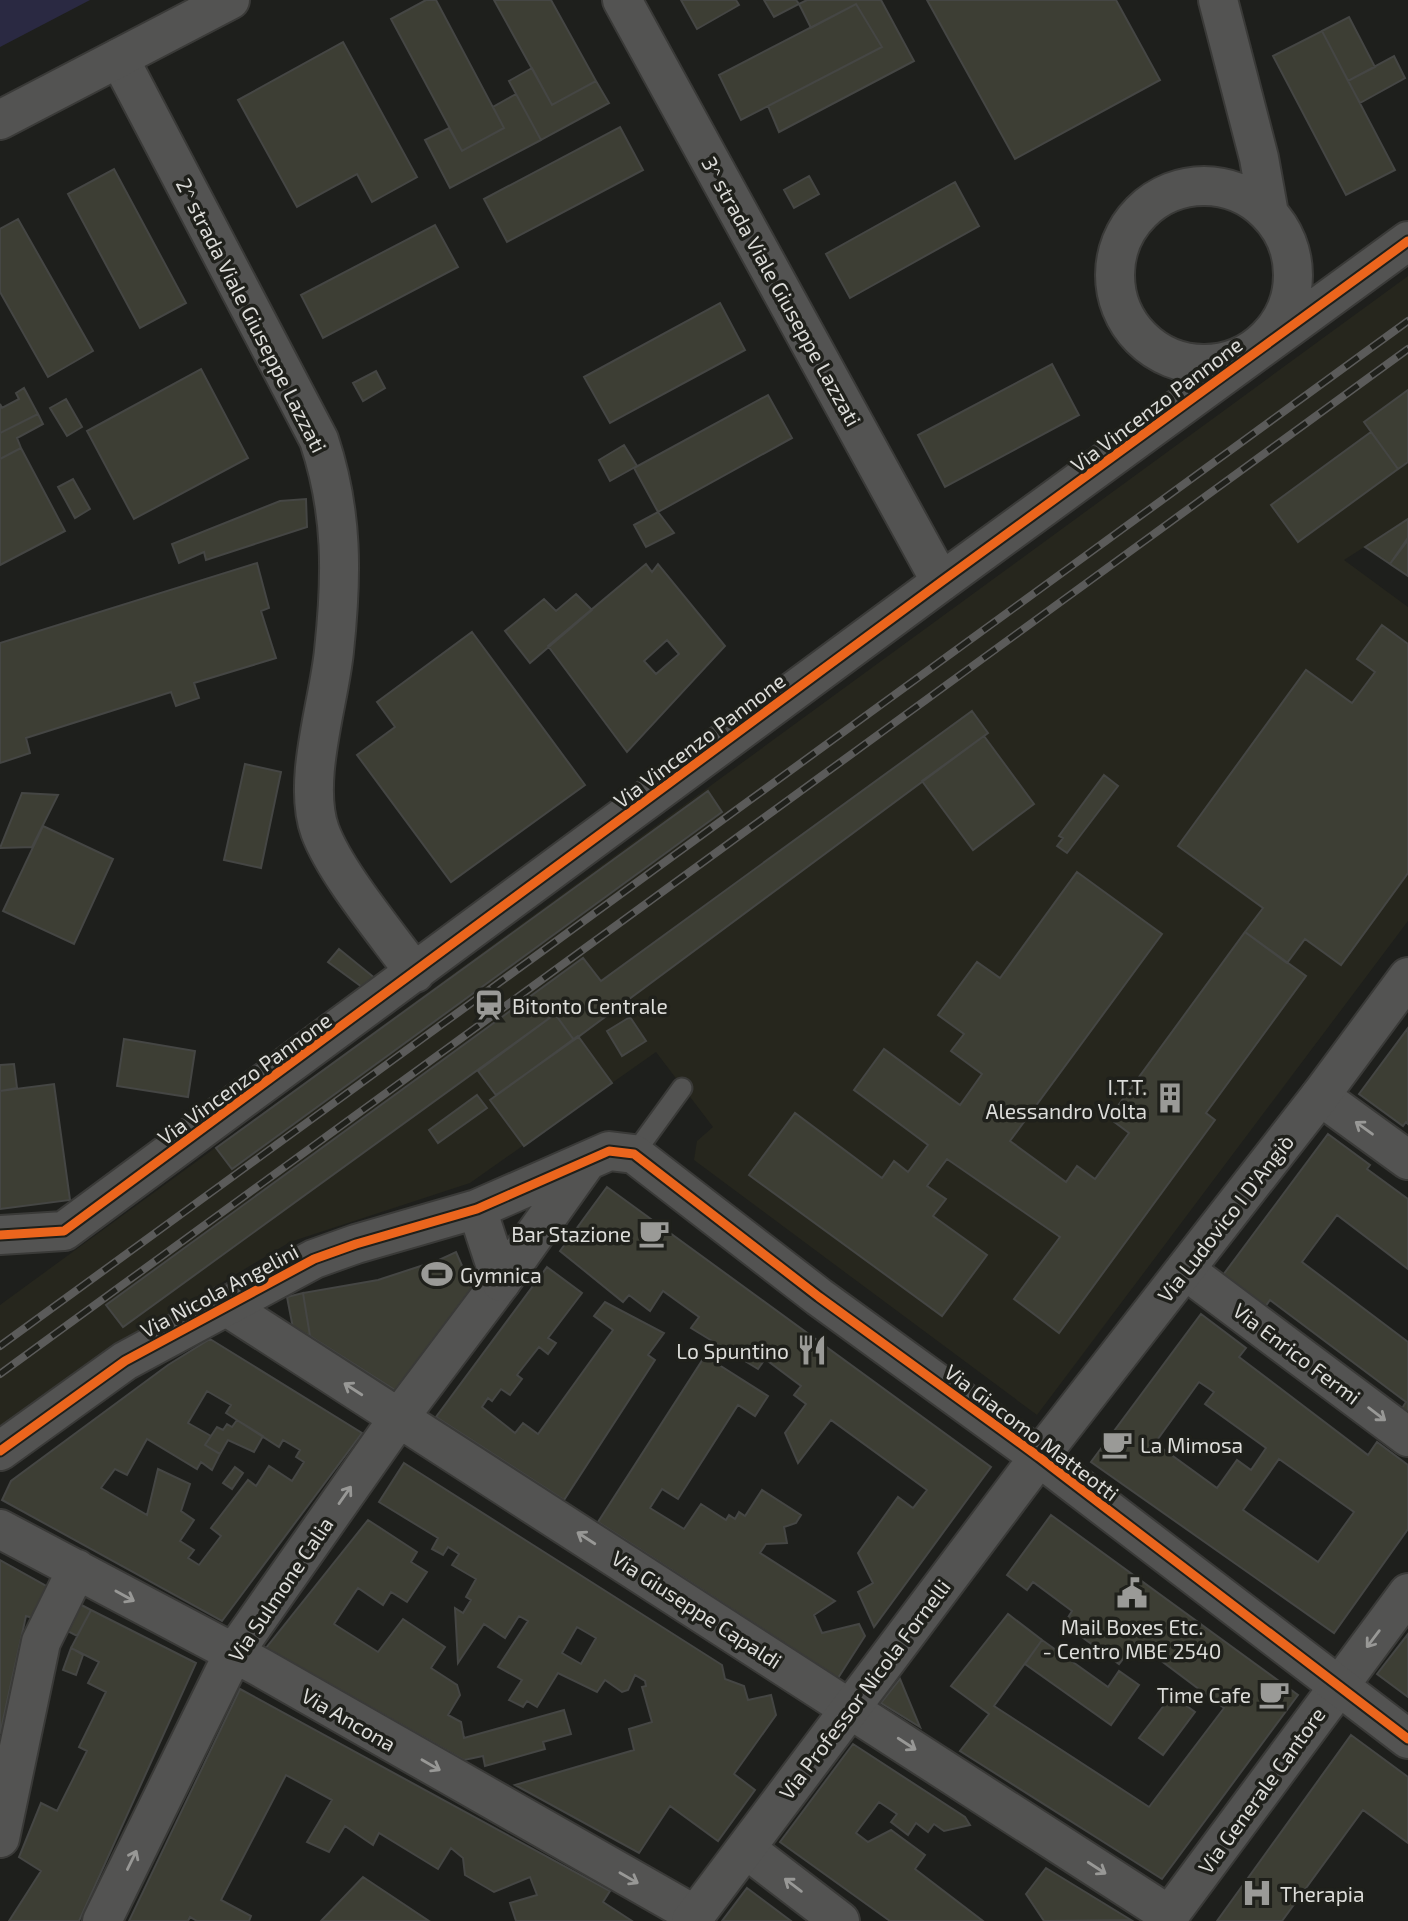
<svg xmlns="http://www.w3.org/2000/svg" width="1408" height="1921" font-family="'Exo 2',sans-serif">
<rect width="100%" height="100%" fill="#1e1f1c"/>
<path fill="#26261d" d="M 1408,276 L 1408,519 L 1344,560 L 1408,607 L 1408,921 L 1037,1415 L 694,1160 L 697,1141 L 713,1127 L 656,1052 L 470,1183 L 290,1242 L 104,1353 L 0,1426 L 0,1305 Z"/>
<path fill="#2a2942" d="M 0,0 L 90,0 L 0,47 Z"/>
<path fill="#3d3e34" stroke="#454644" stroke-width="2" fill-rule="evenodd" d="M 426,0 L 436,0 L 504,128 L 462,151 L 391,19 Z
M 494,0 L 551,0 L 596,81 L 552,105 Z
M 681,0 L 736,0 L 739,5 L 697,29 Z
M 764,0 L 796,0 L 799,4 L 774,17 Z
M 807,0 L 881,0 L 914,61 L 779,132 L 768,106 L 882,47 L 856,4 L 811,28 L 799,4 Z
M 927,0 L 1116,0 L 1160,80 L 1015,159 Z
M 856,4 L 882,47 L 741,120 L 719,75 Z
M 1349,17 L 1375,67 L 1348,81 L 1322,31 Z
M 1322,31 L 1395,170 L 1346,195 L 1273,56 Z
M 343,42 L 417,177 L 372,202 L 357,174 L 297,207 L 238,100 Z
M 1394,56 L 1405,78 L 1360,103 L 1348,81 Z
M 532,68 L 552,105 L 596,81 L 609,103 L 541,140 L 509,81 Z
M 516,94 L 541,140 L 450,188 L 425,140 L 449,128 L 462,151 L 504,128 L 493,107 Z
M 620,127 L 643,170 L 507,242 L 484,199 Z
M 114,169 L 186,303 L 140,328 L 68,194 Z
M 809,176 L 819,194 L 794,208 L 784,190 Z
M 955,182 L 979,226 L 850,298 L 826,254 Z
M 18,219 L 93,351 L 48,377 L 0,292 L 0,229 Z
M 435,225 L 458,267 L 323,338 L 301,295 Z
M 720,303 L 745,350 L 610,423 L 584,377 Z
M 1052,364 L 1079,415 L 945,487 L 918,435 Z
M 201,369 L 248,458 L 134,519 L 87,431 Z
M 376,371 L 385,388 L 363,401 L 353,383 Z
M 24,388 L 38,414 L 0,433 L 0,404 L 2,408 L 19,399 L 16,393 Z
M 1408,390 L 1408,462 L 1398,469 L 1364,422 Z
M 768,395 L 792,438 L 658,512 L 634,468 Z
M 66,399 L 82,427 L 67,436 L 50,408 Z
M 38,414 L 43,424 L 17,438 L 21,448 L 0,459 L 0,433 Z
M 1371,432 L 1398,469 L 1298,542 L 1271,505 Z
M 624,445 L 637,466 L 610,481 L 599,460 Z
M 21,448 L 65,531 L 0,565 L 0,459 Z
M 73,479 L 90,509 L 75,518 L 58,487 Z
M 306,499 L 307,527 L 206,560 L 204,552 L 179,563 L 172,544 L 280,501 Z
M 658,512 L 674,533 L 646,547 L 634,525 Z
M 1408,519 L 1408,540 L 1390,564 L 1365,547 Z
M 1407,539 L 1408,540 L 1408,576 L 1390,564 Z
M 257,563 L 269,608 L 261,611 L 276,658 L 194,683 L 199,698 L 176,706 L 171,692 L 26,738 L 30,753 L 0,763 L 0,643 Z
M 646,564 L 652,572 L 658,564 L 725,646 L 627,752 L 548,646 ZM 667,640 L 679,654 L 656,674 L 644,661 Z
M 576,594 L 592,610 L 530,663 L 505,631 L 544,599 L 556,611 Z
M 1382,625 L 1408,644 L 1408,873 L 1341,965 L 1305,939 L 1287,963 L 1245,932 L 1263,908 L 1178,846 L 1306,670 L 1352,703 L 1375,672 L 1357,659 Z
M 472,632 L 585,785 L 451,882 L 357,755 L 395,727 L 377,702 Z
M 972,711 L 988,733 L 574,1040 L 555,1014 L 123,1327 L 106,1305 L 583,958 L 601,981 Z
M 984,736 L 1034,804 L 973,850 L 922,781 Z
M 245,764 L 281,772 L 261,868 L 224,860 Z
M 1104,775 L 1118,786 L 1067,853 L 1057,846 L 1063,838 L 1059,836 Z
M 708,791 L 722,812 L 232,1169 L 216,1148 Z
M 22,793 L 58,795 L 32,847 L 0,848 Z
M 43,826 L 113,859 L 74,944 L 3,911 Z
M 1077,872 L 1162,934 L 1010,1141 L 1066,1182 L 1077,1166 L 1095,1179 L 1129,1133 L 1109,1118 L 1245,932 L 1306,976 L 1206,1113 L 1215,1120 L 1059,1333 L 1014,1299 L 1060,1237 L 947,1159 L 927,1186 L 946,1199 L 933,1216 L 987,1255 L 942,1316 L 749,1175 L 795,1113 L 882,1178 L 894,1161 L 908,1172 L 928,1145 L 854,1090 L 884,1049 L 960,1105 L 982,1074 L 951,1051 L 964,1034 L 938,1015 L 977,962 L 1000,978 Z
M 339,949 L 376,979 L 366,990 L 328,962 Z
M 555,1014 L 574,1040 L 496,1095 L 478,1071 Z
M 630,1017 L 646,1041 L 622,1056 L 607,1031 Z
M 1408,1028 L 1408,1124 L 1406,1122 L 1403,1126 L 1359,1094 Z
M 578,1036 L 612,1083 L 524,1146 L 490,1100 Z
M 124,1039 L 195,1051 L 188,1097 L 117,1086 Z
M 14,1064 L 17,1088 L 0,1091 L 0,1065 Z
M 54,1084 L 70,1200 L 0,1209 L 0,1091 Z
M 477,1095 L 487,1108 L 438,1143 L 429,1130 Z
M 1328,1134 L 1370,1165 L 1367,1169 L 1408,1199 L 1408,1269 L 1337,1215 L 1302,1262 L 1408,1342 L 1408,1415 L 1401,1410 L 1406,1402 L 1270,1300 L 1265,1307 L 1223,1275 Z
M 607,1187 L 991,1467 L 874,1627 L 858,1592 L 873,1583 L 858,1553 L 898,1497 L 913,1508 L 927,1490 L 831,1420 L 798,1463 L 785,1433 L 806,1404 L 794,1395 L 801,1386 L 765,1359 L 758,1369 L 691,1328 L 699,1317 L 663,1291 L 650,1311 L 629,1295 L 623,1302 L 560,1251 Z
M 456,1252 L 474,1293 L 398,1392 L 310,1336 L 303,1293 L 378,1280 L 439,1260 Z
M 547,1267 L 582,1293 L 548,1338 L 556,1343 L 548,1354 L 539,1347 L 517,1375 L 522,1379 L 510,1395 L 501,1389 L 492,1401 L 488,1398 L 482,1407 L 515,1433 L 523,1423 L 538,1434 L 613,1330 L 594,1316 L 605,1302 L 664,1333 L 648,1355 L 655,1360 L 564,1500 L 436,1417 Z
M 303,1293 L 310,1336 L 293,1328 L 287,1297 Z
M 1201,1314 L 1246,1348 L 1239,1357 L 1368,1455 L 1377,1442 L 1408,1465 L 1408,1529 L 1334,1633 L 1091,1462 ZM 1199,1382 L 1214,1392 L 1205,1404 L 1266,1448 L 1251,1470 L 1237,1460 L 1217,1488 L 1155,1443 ZM 1279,1459 L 1354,1512 L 1318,1562 L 1243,1510 Z
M 210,1339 L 362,1433 L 222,1621 L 2,1500 L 11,1481 L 168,1365 ZM 207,1391 L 231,1405 L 226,1413 L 279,1447 L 283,1440 L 300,1450 L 296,1457 L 304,1462 L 292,1481 L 269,1466 L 256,1486 L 248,1480 L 211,1528 L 221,1536 L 199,1565 L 188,1558 L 194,1550 L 180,1541 L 194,1520 L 181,1511 L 190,1484 L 158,1469 L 147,1515 L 101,1488 L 115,1469 L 127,1475 L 147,1439 L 197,1469 L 201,1462 L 212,1470 L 220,1454 L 205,1445 L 211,1436 L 188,1423 Z
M 705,1356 L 768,1396 L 755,1416 L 738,1405 L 678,1499 L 662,1489 L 650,1508 L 684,1529 L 701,1504 L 726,1520 L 729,1515 L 735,1519 L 739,1512 L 745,1516 L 762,1490 L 801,1515 L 796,1523 L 784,1527 L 787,1543 L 766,1544 L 760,1553 L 835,1601 L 814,1615 L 822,1633 L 859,1624 L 865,1636 L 838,1678 L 598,1522 Z
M 237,1420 L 263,1436 L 254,1452 L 228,1440 L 220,1454 L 205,1445 L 217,1427 L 223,1430 L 227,1424 L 232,1427 Z
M 404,1463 L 722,1665 L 725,1679 L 744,1686 L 748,1700 L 771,1695 L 776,1715 L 734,1774 L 755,1790 L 718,1841 L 670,1806 L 639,1853 L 515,1785 L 634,1750 L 629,1729 L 652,1722 L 642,1687 L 646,1686 L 645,1681 L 635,1675 L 628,1690 L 622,1692 L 605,1680 L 597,1692 L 558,1673 L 537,1707 L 527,1701 L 523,1707 L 509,1700 L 522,1680 L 498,1667 L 528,1621 L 519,1616 L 505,1638 L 484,1624 L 458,1663 L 455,1608 L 463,1613 L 471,1600 L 466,1597 L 476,1579 L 452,1565 L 459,1554 L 448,1547 L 443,1555 L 432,1549 L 438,1538 L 379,1502 ZM 577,1627 L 596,1638 L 581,1664 L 562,1653 Z
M 235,1467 L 243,1473 L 232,1489 L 223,1483 Z
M 1051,1515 L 1298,1695 L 1162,1879 L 960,1751 L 989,1714 L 951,1686 L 1008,1614 L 1042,1640 L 994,1706 L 1149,1807 L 1224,1708 L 1136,1642 L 1119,1664 L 1064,1624 L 1072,1611 L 1033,1582 L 1027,1590 L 1007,1575 Z
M 368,1520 L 417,1552 L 411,1562 L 427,1572 L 407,1602 L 391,1592 L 383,1605 L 358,1588 L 334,1624 L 378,1652 L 403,1619 L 445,1647 L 431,1668 L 457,1685 L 460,1695 L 448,1715 L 461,1722 L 464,1738 L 564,1710 L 571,1734 L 543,1742 L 545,1749 L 485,1766 L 483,1756 L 464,1760 L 266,1648 Z
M 0,1560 L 48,1587 L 33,1618 L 26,1616 L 0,1734 Z
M 72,1600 L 91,1610 L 77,1636 L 58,1626 Z
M 91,1610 L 196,1663 L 79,1921 L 9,1921 L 41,1871 L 19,1857 L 41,1803 L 57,1811 L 87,1751 L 79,1747 L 106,1692 L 88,1683 L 99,1662 L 71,1648 Z
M 1408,1634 L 1408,1697 L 1377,1674 Z
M 1042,1640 L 1108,1687 L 1119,1671 L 1139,1685 L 1111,1725 L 1025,1664 Z
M 71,1648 L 83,1655 L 76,1675 L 63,1670 Z
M 900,1679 L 920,1727 L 881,1703 Z
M 240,1689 L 610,1891 L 603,1902 L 632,1921 L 516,1921 L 510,1903 L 537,1895 L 530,1877 L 494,1892 L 465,1875 L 463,1858 L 451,1848 L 438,1869 L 379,1833 L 373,1845 L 345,1826 L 329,1852 L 307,1842 L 332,1800 L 286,1775 L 221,1900 L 251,1916 L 249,1921 L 197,1921 L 190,1917 L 188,1921 L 129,1921 Z
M 1172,1695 L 1195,1712 L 1163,1755 L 1139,1738 Z
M 1351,1735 L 1408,1777 L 1408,1843 L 1363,1810 L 1282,1921 L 1217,1921 Z
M 853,1744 L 965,1817 L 970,1825 L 944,1831 L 934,1824 L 928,1832 L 916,1823 L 908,1835 L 891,1822 L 897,1814 L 879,1802 L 856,1833 L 868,1842 L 891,1830 L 925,1855 L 915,1869 L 983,1921 L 890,1921 L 780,1842 Z
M 1046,1868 L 1131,1920 L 1044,1921 L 1026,1894 Z
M 363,1877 L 429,1921 L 321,1921 Z
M 747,1888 L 791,1921 L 722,1921 Z"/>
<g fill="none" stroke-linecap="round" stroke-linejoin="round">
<g stroke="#3a3a38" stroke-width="23">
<path id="service" d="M 634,1154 L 682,1088"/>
</g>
<g stroke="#3a3a38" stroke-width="42">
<path id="minor" d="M 622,0 L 941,582
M 1218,0 L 1259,158 L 1269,214
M 119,58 L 319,440 C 343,512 342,576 334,651 C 329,703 302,781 320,831 C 336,874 387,934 415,973
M1115 275a89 89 0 1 1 178 0a89 89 0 1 1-178 0Z
M 1320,1096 L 1408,1160
M 0,1235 L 64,1231 L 941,582 L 1408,241
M 1185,1270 L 1408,1437
M 224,1305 L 1169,1915
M 0,1529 L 260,1667 L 695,1915
M 0,1838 L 41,1642 L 77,1569
M 746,1849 L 840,1921
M 102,1921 L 233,1654 L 398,1419 L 501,1282
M 1165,1921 L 1408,1593"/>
</g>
<g stroke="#3a3a38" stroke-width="42">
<path id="tertiary" d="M 0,120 L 230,0
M 477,1209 L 501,1282
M 501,1282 L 587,1161
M 0,1451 L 125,1361 L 314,1259 L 356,1244 L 477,1209 L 609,1151 L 634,1154 L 819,1297 L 1039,1457 L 1408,1739
M 691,1921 L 1039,1457 L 1320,1096 L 1408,977"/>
</g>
<use href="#service" stroke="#535352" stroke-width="19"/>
<use href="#minor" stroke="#535352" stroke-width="38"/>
<use href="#tertiary" stroke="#535352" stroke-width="38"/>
<g stroke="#5b5b5a" stroke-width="8">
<path id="rail" d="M 0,1346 L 1408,321
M 0,1374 L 1408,349"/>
</g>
<use href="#rail" stroke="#1f201b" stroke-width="5" stroke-dasharray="16" stroke-linecap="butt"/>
<g stroke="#1f201b" stroke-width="13">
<path id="cycleway" d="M 0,1235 L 64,1231 L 941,582 L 1408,241
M 0,1451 L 125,1361 L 314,1259 L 356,1244 L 477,1209 L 609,1151 L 634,1154 L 819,1297 L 1039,1457 L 1408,1739"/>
</g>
<use href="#cycleway" stroke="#eb651d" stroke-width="9"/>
</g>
<defs><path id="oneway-shaft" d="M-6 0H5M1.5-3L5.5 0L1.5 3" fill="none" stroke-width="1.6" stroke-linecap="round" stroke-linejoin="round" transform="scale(1.75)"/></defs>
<g stroke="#989896">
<use href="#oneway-shaft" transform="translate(1364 1128) rotate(-144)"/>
<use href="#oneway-shaft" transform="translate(353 1389) rotate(-147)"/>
<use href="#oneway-shaft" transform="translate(1377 1414) rotate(37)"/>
<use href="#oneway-shaft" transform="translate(345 1495) rotate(-55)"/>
<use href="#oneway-shaft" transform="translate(586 1538) rotate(-147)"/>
<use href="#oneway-shaft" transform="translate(125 1596) rotate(29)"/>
<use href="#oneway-shaft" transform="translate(1373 1639) rotate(127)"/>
<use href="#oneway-shaft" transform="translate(907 1744) rotate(33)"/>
<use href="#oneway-shaft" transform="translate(431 1765) rotate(30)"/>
<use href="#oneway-shaft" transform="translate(132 1860) rotate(-64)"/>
<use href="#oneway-shaft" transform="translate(1097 1868) rotate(33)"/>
<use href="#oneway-shaft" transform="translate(629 1878) rotate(30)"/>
<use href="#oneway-shaft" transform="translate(793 1885) rotate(-143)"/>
</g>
<defs>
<g id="station-bare" transform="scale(2.415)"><path d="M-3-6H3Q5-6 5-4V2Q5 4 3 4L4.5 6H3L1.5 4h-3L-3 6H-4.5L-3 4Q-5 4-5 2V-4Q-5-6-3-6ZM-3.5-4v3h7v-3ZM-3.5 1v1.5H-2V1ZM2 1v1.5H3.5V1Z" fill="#9a9a97" stroke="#1f201b" stroke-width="2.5" paint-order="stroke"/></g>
<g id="building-bare" transform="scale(2.415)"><path d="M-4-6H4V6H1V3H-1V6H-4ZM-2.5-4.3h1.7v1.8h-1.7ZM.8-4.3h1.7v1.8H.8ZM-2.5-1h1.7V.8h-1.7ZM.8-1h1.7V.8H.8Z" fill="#9a9a97" stroke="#1f201b" stroke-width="2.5" paint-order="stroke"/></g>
<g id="cafe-bare" transform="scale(2.415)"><path d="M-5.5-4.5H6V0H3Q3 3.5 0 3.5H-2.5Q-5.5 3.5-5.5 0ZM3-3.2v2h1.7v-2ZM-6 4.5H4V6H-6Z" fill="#9a9a97" stroke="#1f201b" stroke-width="2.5" paint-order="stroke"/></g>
<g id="stadium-bare" transform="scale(2.415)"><path d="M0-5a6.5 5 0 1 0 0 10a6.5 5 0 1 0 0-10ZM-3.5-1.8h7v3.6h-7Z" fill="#9a9a97" stroke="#1f201b" stroke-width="2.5" paint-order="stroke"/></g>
<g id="restaurant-bare" transform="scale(2.415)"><path d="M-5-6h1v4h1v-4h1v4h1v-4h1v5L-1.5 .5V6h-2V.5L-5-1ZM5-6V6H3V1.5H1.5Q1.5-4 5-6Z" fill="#9a9a97" stroke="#1f201b" stroke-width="2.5" paint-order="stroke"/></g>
<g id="civic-bare" transform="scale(2.415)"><path d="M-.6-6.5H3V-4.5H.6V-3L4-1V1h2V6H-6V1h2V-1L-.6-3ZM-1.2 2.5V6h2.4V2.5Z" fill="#9a9a97" stroke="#1f201b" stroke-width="2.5" paint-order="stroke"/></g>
<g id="hospital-bare" transform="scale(2.415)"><path d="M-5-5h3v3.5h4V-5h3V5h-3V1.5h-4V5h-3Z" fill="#9a9a97" stroke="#1f201b" stroke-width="2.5" paint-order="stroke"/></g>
</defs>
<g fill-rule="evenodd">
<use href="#station-bare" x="489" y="1005"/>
<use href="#building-bare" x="1170" y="1098"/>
<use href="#cafe-bare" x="654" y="1233"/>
<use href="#stadium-bare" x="437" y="1274"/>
<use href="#restaurant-bare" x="812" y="1350"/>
<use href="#cafe-bare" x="1117" y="1444"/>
<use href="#civic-bare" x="1132" y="1593"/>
<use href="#cafe-bare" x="1274" y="1694"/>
<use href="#hospital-bare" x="1257" y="1893"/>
</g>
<g text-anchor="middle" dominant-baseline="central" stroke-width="7" stroke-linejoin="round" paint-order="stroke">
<g font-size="21" fill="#dcdcd9" stroke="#1f201b">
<text transform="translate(782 291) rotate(61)">3^ strada Viale Giuseppe Lazzati</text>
<text transform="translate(252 315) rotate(63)">2^ strada Viale Giuseppe Lazzati</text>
<text transform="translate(1156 404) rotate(-37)">Via Vincenzo Pannone</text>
<text transform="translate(699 740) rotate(-37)">Via Vincenzo Pannone</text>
<text transform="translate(244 1078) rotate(-36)">Via Vincenzo Pannone</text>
<text transform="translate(1225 1218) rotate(-52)">Via Ludovico I D'Angiò</text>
<text transform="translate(219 1290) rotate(-28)">Via Nicola Angelini</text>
<text transform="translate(1297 1353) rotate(37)">Via Enrico Fermi</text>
<text transform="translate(1032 1432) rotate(37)">Via Giacomo Matteotti</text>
<text transform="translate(280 1589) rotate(-56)">Via Sulmone Calia</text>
<text transform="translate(697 1609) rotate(33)">Via Giuseppe Capaldi</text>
<text transform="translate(864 1689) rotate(-53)">Via Professor Nicola Fornelli</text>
<text transform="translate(349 1719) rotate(30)">Via Ancona</text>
<text transform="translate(1261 1790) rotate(-54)">Via Generale Cantore</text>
</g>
<g font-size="21" fill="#dcdcd9" stroke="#1f201b" text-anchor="start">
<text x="512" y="1005">Bitonto Centrale</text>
<text x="1147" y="1086" text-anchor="end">I.T.T.<tspan x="1147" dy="24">Alessandro Volta</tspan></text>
<text x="631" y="1233" text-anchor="end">Bar Stazione</text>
<text x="460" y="1274">Gymnica</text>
<text x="789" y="1350" text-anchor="end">Lo Spuntino</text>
<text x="1140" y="1444">La Mimosa</text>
<text x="1132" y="1626" text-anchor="middle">Mail Boxes Etc.<tspan x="1132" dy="24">- Centro MBE 2540</tspan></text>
<text x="1251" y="1694" text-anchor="end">Time Cafe</text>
<text x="1280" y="1893">Therapia</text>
</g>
</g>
</svg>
